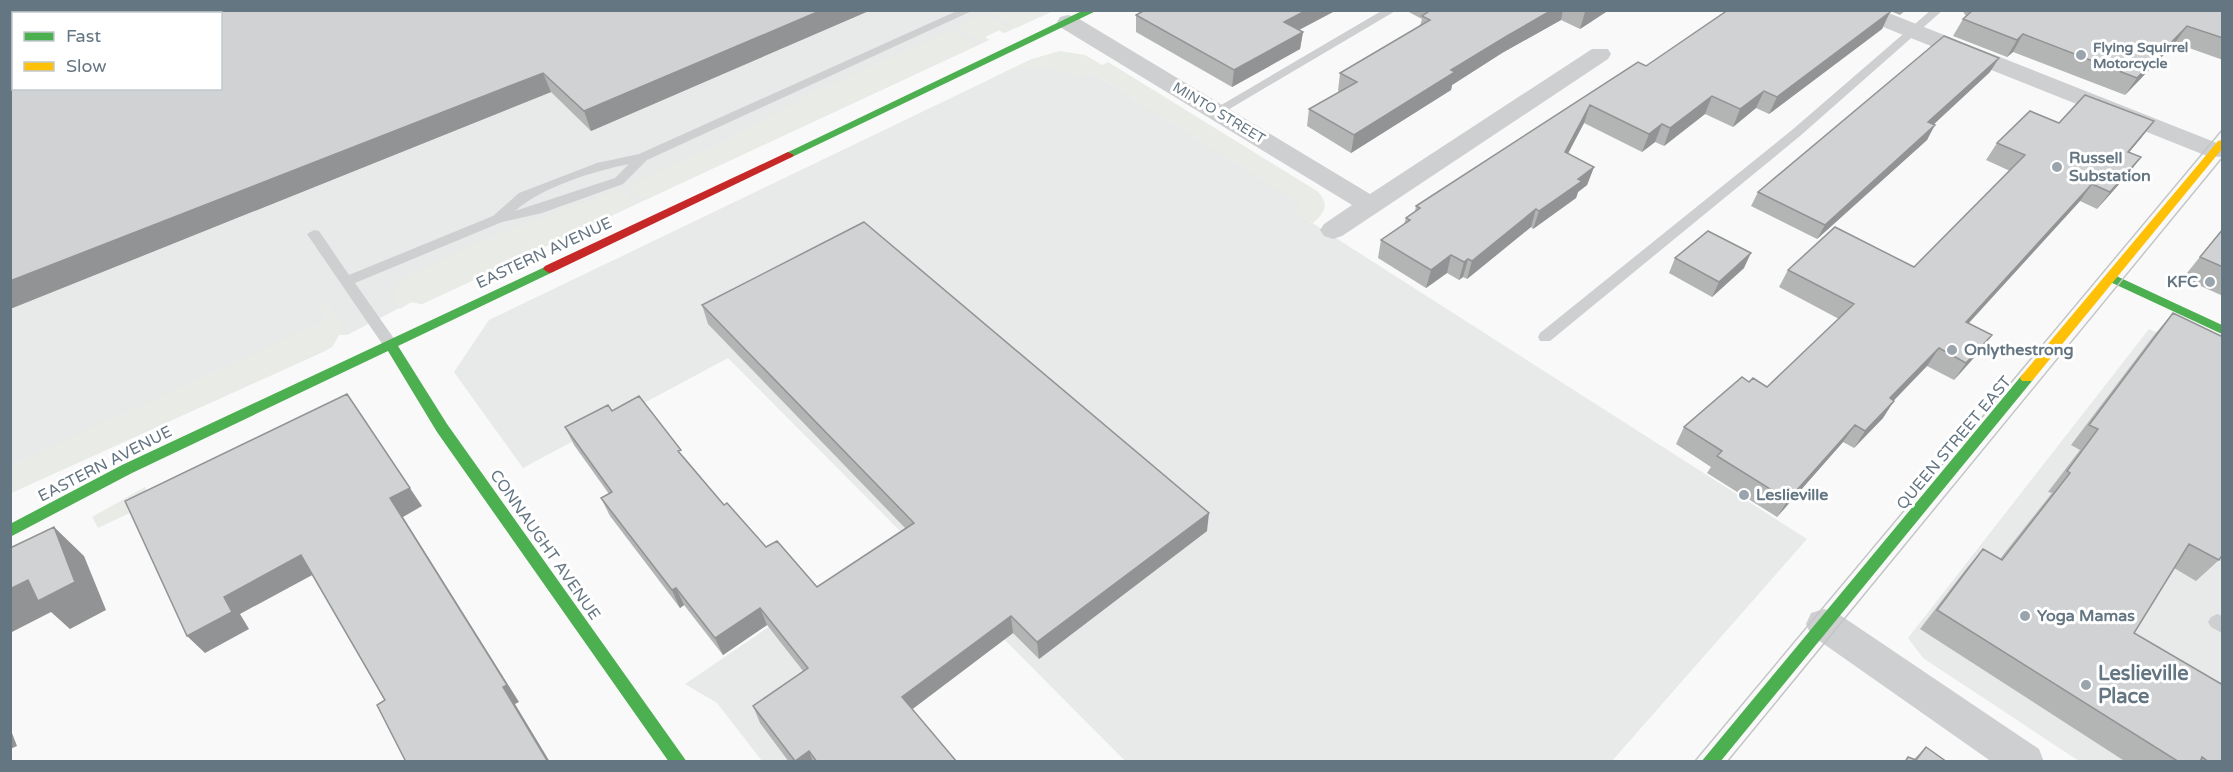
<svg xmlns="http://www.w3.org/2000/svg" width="2233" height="772" font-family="'Varela Round',sans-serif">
<rect width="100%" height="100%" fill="#f9f9f9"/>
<path fill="#e8e9e9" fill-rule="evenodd" d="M 10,11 L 1053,11 L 1004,33 L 999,30 L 985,37 L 989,40 L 422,304 L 411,302 L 347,335 L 339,335 L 332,347 L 323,352 L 11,493 ZM 14,14 L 220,14 L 220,88 L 14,88 Z
M 1032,59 L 1068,62 L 1093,73 L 1302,204 L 1292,210 L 1807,539 L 1612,761 L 1125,761 L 1000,635 L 831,761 L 762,761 L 717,703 L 685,684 L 904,535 L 728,358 L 523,468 L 454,372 L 489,320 Z
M 2149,329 L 2222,363 L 2222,718 L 2196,761 L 2079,761 L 1923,658 L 1908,638 Z"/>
<path fill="#e8ebe6" d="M 994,11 L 994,10 L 1053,11 L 1016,28 L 991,12 Z
M 985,14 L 1011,30 L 1004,33 L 999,30 L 985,37 L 989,40 L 982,43 L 957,27 Z
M 951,30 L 976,46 L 644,200 L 629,185 L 725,141 L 811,93 Z
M 1060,51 L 1085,55 L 1102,65 L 1108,62 L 1317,191 C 1330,203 1325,213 1313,223 L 1291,210 L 1301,204 L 1093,73 L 1077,76 L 1048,67 L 1017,70 L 992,78 L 1032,59 Z
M 620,189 L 636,204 L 422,304 L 411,302 L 400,309 C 387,292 393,285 410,274 L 510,229 Z
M 316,303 L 327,303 L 347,335 L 339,335 L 332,347 L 11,493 L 11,465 L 327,320 Z
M 145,487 L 151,503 L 98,528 L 92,517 Z"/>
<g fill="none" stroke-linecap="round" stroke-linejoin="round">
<path fill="#cecfd0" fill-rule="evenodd" d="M 959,10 L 974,10 L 647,160 L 623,184 L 542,213 L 502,222 L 355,283 L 395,340 L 397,344 L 395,348 L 385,348 L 307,234 L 314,230 L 319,231 L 349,275 L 493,216 L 519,193 L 597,163 L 639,154 ZM 629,164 L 615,178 L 515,211 C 542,187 594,171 629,164 Z
M 1383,10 L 1397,10 L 1221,114 L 1213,114 L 1211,111 Z
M 1931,10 L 1943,10 L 1800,136 L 1550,341 L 1540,341 L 1538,337 L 1540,333 L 1792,130 Z
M 2217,614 L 2222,616 L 2222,633 L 2211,627 L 2208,622 L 2211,617 Z"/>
<path fill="#cecfd0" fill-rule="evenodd" d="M 1851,10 L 1881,10 L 2222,145 L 2222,157 L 2207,156 L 1853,15 Z
M 1068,15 L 1076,17 L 1370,194 L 1592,49 L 1608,49 L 1611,54 L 1608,59 L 1342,236 L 1333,239 L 1324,236 L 1320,230 L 1324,224 L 1352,205 L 1060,27 L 1057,22 L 1060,17 Z
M 1824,609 L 1837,613 L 2039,749 L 2044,762 L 1992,762 L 1811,635 L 1806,624 L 1811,613 Z"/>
<path fill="#4caf50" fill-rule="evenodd" d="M 1084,10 L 1098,10 L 792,157 L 788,158 L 782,155 Z
M 549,265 L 553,266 L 555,269 L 553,272 L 398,346 L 447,424 L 687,762 L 669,762 L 437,432 L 388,351 L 132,473 L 10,537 L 10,524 L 122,465 Z
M 2112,274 L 2222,325 L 2222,334 L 2108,281 L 2106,278 Z
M 2027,373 L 2034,378 L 2032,381 L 1720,762 L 1701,762 L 2022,375 Z"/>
<path fill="#ffc107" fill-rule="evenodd" d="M 2222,140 L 2222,149 L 2032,381 L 2022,381 L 2020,378 L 2022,375 L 2218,141 Z"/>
<path fill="#c62828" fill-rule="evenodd" d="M 788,152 L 794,155 L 792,157 L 553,272 L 549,273 L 543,269 L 545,266 Z"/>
<path stroke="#c3c5c6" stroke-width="1.5" d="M 1694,762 L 2222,130
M 1727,762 L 2222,158"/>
</g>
<path fill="#b3b5b5" d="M 10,10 L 871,10 L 591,131 L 551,92 L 10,309 Z
M 1405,10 L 1609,10 L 1580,29 L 1561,20 L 1502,53 L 1452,85 L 1451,90 L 1351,153 L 1307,126 L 1309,109 L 1340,92 L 1338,91 L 1340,73 L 1420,26 L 1422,19 Z
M 1888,10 L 1906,10 L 1900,15 Z
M 1962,10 L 2223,10 L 2223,60 L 2175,43 L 2125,95 L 2013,52 L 2007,57 L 1953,36 L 1963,19 L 1966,16 Z
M 1890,12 L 1882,29 L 1769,114 L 1756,108 L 1733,127 L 1705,114 L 1664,146 L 1655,142 L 1642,152 L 1584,123 L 1568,154 L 1594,167 L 1587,185 L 1578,192 L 1576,198 L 1533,229 L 1531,227 L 1467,279 L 1463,277 L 1459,280 L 1447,273 L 1426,288 L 1378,258 L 1381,240 L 1404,224 L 1406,218 L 1415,211 L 1416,206 L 1646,66 Z
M 1136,15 L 1299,30 L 1303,32 L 1300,49 L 1232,87 L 1136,32 Z
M 1990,72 L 1933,125 L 1927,140 L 1817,239 L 1751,206 L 1758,192 Z
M 2154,121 L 2141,138 L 2129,152 L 2141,157 L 2128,174 L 2097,209 L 2080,201 L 1969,323 L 1979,352 L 1954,380 L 1927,366 L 1893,400 L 1883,418 L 1854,448 L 1843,442 L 1777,517 L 1707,473 L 1711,467 L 1676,444 L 1684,427 L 1749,382 L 1767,387 L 1839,319 L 1779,287 L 1788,270 L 1914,267 L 2010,171 L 1986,160 L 1997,143 L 2059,123 Z
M 2223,228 L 2223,296 L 2183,278 Z
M 1675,258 L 1744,268 L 1712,297 L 1669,273 Z
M 702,305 L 1207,531 L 1039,659 L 1013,633 L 912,709 L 957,762 L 789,762 L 760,723 L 753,706 L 803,671 L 767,625 L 723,655 L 684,605 L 680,608 L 610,516 L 601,498 L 609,494 L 574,445 L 565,427 L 612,411 L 684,457 L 724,505 L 766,547 L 817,587 L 906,529 L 708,324 Z
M 2173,313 L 2219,560 L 2196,581 L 2174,568 L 2134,633 L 2223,762 L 2126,762 L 1920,629 L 1966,569 L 1983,549 L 2000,559 L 2052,493 L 2048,492 L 2080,450 L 2071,445 L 2155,334 Z
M 1926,747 L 1947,762 L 1904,762 L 1908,757 L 1913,760 Z"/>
<path fill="#929394" d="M 822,10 L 871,10 L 591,131 L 584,111 Z
M 1307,10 L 1337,10 L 1282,39 L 1284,22 Z
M 1552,10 L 1563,10 L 1561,20 L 1502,53 L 1452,85 L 1451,90 L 1351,153 L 1354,135 L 1451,70 L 1507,36 Z
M 1587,10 L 1609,10 L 1580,29 L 1585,12 Z
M 1890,12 L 1882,29 L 1769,114 L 1777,97 Z
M 2187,26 L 2175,43 L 2125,95 L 2137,78 Z
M 1303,32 L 1300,49 L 1232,87 L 1234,70 Z
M 2023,34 L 2013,52 L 2007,57 L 2017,40 Z
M 1999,58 L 1990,72 L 1920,137 L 1928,122 Z
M 543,73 L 551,92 L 10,309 L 10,281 Z
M 1764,91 L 1756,108 L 1733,127 L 1740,109 Z
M 1712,96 L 1705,114 L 1664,146 L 1670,128 Z
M 1590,105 L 1584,123 L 1559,170 L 1565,152 Z
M 2154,121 L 2141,138 L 2115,169 L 2128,152 Z
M 1662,124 L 1655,142 L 1642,152 L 1649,134 Z
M 1935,125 L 1927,140 L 1817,239 L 1825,225 Z
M 2141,157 L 2128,174 L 2097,209 L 2110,192 Z
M 1594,167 L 1587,185 L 1578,192 L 1576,198 L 1533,229 L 1539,211 Z
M 2092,184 L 2080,201 L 1954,339 L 1966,322 Z
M 1536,209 L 1531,227 L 1467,279 L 1472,261 Z
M 1751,253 L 1744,268 L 1712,297 L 1719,282 Z
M 1451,255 L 1447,273 L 1426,288 L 1431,270 Z
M 1468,259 L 1463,277 L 1459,280 L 1464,262 Z
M 1992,335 L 1979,352 L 1954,380 L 1966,363 Z
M 1939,348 L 1927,366 L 1879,416 L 1890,398 Z
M 347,394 L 422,506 L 403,517 L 519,702 L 515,704 L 550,762 L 548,762 L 390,498 Z
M 1894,401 L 1883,418 L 1854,448 L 1865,431 Z
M 1855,425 L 1843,442 L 1777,517 L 1788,500 Z
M 1209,513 L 1207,531 L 1039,659 L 1037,642 Z
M 54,527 L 84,556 L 106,610 L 70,629 L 51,612 L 12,632 L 10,630 L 10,589 L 28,580 Z
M 301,555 L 316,573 L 240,614 L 249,629 L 205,653 L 187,636 L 224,597 Z
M 676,588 L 684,605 L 680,608 L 672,590 Z
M 760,608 L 767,625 L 723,655 L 715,638 Z
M 1011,616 L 1013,633 L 906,714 L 902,697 Z
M 10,728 L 17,746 L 10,749 Z
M 809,751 L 813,762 L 795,762 Z"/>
<path fill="#d0d2d3" stroke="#929394" stroke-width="1.5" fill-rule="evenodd" d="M 10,10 L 822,10 L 584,111 L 543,73 L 10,281 ZM 14,14 L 220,14 L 220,88 L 14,88 Z
M 1145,10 L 1307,10 L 1284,22 L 1303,32 L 1234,70 L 1136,15 Z
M 1431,10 L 1552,10 L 1507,36 L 1451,70 L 1455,72 L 1354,135 L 1309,109 L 1357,82 L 1340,73 L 1430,20 L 1422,16 Z
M 1728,10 L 1887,10 L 1890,12 L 1777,97 L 1764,91 L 1740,109 L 1712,96 L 1670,128 L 1662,124 L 1649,134 L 1590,105 L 1565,152 L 1594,167 L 1578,179 L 1582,181 L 1539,211 L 1536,209 L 1472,261 L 1468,259 L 1464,262 L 1451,255 L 1431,270 L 1381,240 L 1410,220 L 1406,218 L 1420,208 L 1416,206 L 1638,62 L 1646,66 Z
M 1973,10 L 2223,10 L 2223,38 L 2187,26 L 2137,78 L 2023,34 L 2017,40 L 1963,19 Z
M 1944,36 L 1999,58 L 1928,122 L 1935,125 L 1825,225 L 1758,192 Z
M 2085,95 L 2154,121 L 2128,152 L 2141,157 L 2110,192 L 2092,184 L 1966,322 L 1992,335 L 1966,363 L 1939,348 L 1890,398 L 1894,401 L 1865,431 L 1855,425 L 1788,500 L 1717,456 L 1722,451 L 1684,427 L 1742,377 L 1749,382 L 1753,378 L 1767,387 L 1854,304 L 1788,270 L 1835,227 L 1914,267 L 2025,155 L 1997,143 L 2030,111 L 2059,123 Z
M 864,222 L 1209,513 L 1037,642 L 1011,616 L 902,697 L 957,762 L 817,762 L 809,751 L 795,761 L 753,706 L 808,668 L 760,608 L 715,638 L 676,588 L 672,590 L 601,498 L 612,492 L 565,427 L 608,405 L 612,411 L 639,396 L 681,450 L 678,451 L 724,505 L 727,503 L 766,547 L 777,541 L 817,587 L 914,523 L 702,305 Z
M 2223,229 L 2223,267 L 2200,257 Z
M 1708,231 L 1751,253 L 1719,282 L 1675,258 Z
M 2173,313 L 2223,337 L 2223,554 L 2219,560 L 2189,544 L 2134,633 L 2223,685 L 2223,762 L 2209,762 L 2202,757 L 2200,762 L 2179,762 L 1937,610 L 1983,549 L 2002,560 L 2070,473 L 2067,471 L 2098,429 L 2089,425 Z
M 347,394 L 410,488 L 390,498 L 507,685 L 503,687 L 548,762 L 406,762 L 377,705 L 385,700 L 301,555 L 224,597 L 232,612 L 187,636 L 125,501 Z
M 54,527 L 75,582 L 38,601 L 28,580 L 10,589 L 10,548 Z
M 1926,747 L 1947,762 L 1905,762 L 1908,757 L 1916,760 Z"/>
<g fill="#99a4ac" stroke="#fff" stroke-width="2">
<circle cx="2081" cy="55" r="6"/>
<circle cx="2057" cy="167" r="6"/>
<circle cx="2210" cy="282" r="6"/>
<circle cx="1952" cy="350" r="6"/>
<circle cx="1744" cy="495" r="6"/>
<circle cx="2025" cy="616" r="6"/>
<circle cx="2086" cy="685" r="6"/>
</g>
<g text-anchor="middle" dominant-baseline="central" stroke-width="6" stroke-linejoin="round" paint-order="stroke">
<g font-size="14" font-weight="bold" fill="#657683" stroke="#fff" text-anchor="start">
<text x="2093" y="47">Flying Squirrel<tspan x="2093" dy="16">Motorcycle</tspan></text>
</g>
<g font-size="14" fill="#657683" stroke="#fff">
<text transform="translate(1219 113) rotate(31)">MINTO STREET</text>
</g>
<g font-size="16" font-weight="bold" fill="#657683" stroke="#fff" text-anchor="start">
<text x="2069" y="158">Russell<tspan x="2069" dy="18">Substation</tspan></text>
<text x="2198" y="282" text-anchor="end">KFC</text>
<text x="1964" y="350">Onlythestrong</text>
<text x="1756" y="495">Leslieville</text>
<text x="2037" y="616">Yoga Mamas</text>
</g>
<g font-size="16" fill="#657683" stroke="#fff">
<text transform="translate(544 253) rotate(-25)">EASTERN AVENUE</text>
<text transform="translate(1954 443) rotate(-50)">QUEEN STREET EAST</text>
<text transform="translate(105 464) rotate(-27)">EASTERN AVENUE</text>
<text transform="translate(545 545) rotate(55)">CONNAUGHT AVENUE</text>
</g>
<g font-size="20" font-weight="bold" fill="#657683" stroke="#fff" text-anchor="start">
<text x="2098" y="674">Leslieville<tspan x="2098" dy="23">Place</tspan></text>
</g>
</g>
<rect width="2233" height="772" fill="none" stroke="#657683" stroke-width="24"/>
<rect x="12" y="12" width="210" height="78" fill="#ffffff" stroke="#c1c8cd" stroke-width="1.5"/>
<rect x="24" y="32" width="30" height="9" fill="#4caf50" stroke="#c1c8cd" stroke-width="1.5"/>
<text x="66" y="42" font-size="18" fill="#657683">Fast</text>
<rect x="24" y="62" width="30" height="9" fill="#ffc107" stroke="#c1c8cd" stroke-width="1.5"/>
<text x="66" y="72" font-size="18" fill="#657683">Slow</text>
</svg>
